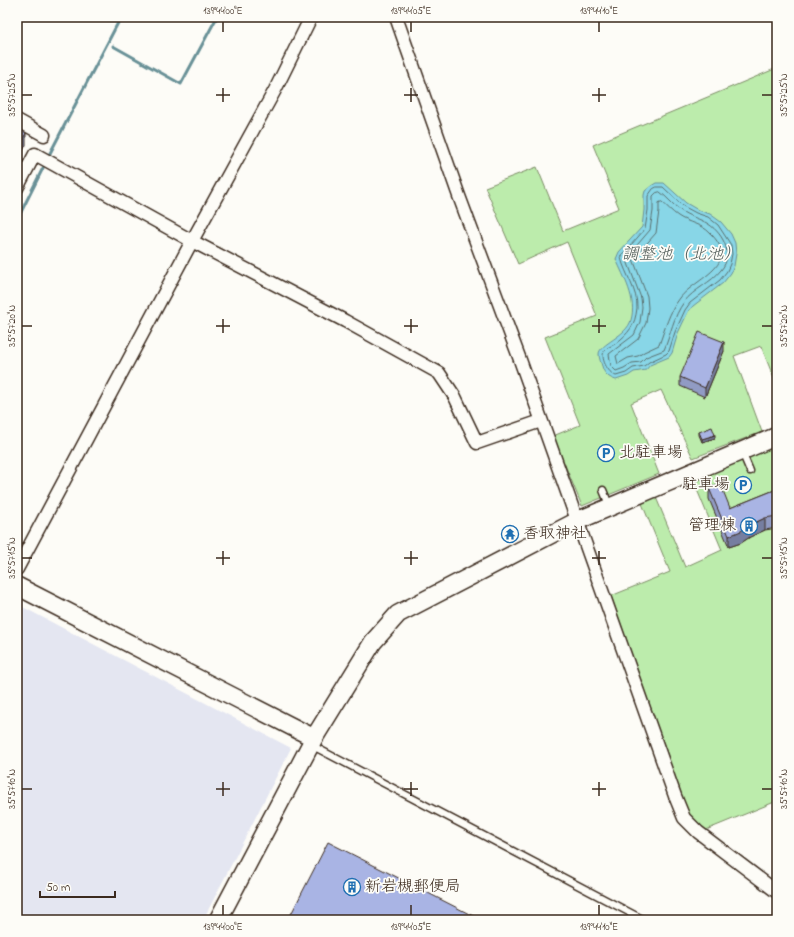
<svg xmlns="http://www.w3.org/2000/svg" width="794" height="937" font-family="'Indie Flower','Klee One',sans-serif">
<rect width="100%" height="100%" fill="#fdfcf7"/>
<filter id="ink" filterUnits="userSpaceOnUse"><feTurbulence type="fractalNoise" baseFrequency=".025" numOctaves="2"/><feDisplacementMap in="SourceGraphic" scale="8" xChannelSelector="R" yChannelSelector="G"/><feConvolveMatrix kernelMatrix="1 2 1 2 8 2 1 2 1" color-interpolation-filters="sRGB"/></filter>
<g filter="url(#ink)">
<path fill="#e4e6f1" d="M 17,604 L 291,748 L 203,920 L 34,920 L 17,911 Z"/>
<path fill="#bcecac" stroke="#7c8b65" d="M 777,68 L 777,386 L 761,346 L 734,356 L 762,432 L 693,458 L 661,390 L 631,403 L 659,474 L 582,506 L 553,436 L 580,425 L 545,337 L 597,316 L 567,242 L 518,264 L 485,187 L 537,167 L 563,231 L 619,208 L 593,145 Z
M 777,443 L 777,801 L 706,830 L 689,816 L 611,596 L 670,572 L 641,501 L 655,495 L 685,567 L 722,550 L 693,480 Z"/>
<path fill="#88d6e7" stroke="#699197" d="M 656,183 L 664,183 L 686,203 L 698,210 L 710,214 L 721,222 L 731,234 L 735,243 L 736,254 L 734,266 L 731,273 L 723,283 L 693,306 L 688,312 L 678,333 L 672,353 L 669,357 L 650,365 L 646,370 L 634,372 L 628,376 L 616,380 C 609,378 604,374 602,366 C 601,363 599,358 599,354 C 599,344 627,336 631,320 C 637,299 624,278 616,259 L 619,252 L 642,227 L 644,210 L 644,195 L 645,191 L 651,186 Z"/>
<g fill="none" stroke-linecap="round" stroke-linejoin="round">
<path stroke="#5a6f6e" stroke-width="1" d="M 657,187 L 663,187 L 683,206 L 696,213 L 708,217 L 718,225 L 731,245 L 732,254 L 730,264 L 727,271 L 720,280 L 690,303 L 685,310 L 675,332 L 669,351 L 666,354 L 649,362 L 644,366 L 633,368 L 626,373 L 616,376 C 608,373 599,357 605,350 C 607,347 612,346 615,344 C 629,333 635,326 637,308 C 638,291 625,274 621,258 L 623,254 L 645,229 L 648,210 L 648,196 L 653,189 Z
M 660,192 C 667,197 673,205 680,210 C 688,216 697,218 705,222 C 722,231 735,254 721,270 C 711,283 694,289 684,302 C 673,317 671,334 664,350 L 646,357 L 641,362 L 632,363 L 624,368 L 616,371 L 611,366 L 609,354 L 634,335 L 640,322 L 642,307 L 641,298 L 626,258 L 650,230 L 653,211 L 653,196 L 656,193 Z
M 662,202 C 667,206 672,212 678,216 C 688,223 702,224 710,233 C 743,265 695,278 680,298 C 669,312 665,329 659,345 L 644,352 L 638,356 L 628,358 L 618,364 L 616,356 L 638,339 L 646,323 L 648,308 L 647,296 L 633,259 L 656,233 L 659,211 L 659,203 Z"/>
<path stroke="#699197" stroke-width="3" d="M 113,46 L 181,84 L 217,17
M 48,157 L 121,17
M 17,220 L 43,168"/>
<g stroke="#3b2a1e" stroke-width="9">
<path id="lane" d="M 742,452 L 750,471
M 603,490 L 610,507
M 311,745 L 644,920"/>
</g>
<g stroke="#3b2a1e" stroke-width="15">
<path id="street" d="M 396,17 L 459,196 L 519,357 L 675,796 L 684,818 L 698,832 L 777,892
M 17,120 L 44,135
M 17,188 L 35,154 L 192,241 L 345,321 L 439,373 L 455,397 L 477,443 L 541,421
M 17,569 L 192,241 L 275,90 L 311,17"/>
</g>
<g stroke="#3b2a1e" stroke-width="20">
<path id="secondary" d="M 17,586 L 314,738
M 218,920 L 314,738 L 373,642 L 398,614 L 577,521 L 777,436"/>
</g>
<use href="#lane" stroke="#fdfcf7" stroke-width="6"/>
<use href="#street" stroke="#fdfcf7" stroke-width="12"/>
<use href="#secondary" stroke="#fdfcf7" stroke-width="17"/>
</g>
<path fill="#919bc4" stroke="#3b2a1e" d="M 724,351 L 705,397 L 680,386 L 680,377 Z
M 699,432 L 715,438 L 702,442 L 699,435 Z
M 709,488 L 730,508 L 777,489 L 777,528 L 765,530 L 750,537 L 741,543 L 729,547 L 709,499 Z
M 504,530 L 516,536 L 508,540 L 504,533 Z"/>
<path fill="#767ea0" stroke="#3b2a1e" d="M 26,133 L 26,145 L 17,161 L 17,149 Z
M 724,342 L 724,351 L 705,397 L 705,388 Z
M 715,435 L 715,438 L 702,442 L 702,439 Z
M 765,518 L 765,530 L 750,537 L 741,543 L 729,547 L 729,536 L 750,525 Z
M 516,533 L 516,536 L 508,540 L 508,537 Z"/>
<path fill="#a9b4e4" stroke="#3b2a1e" d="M 17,128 L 26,133 L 17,149 Z
M 699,332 L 724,342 L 705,388 L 680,377 Z
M 712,427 L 715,435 L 702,439 L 699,432 Z
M 720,483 L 730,508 L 777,489 L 777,516 L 765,518 L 750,525 L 741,531 L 729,536 L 709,488 Z
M 512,526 L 516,533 L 508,537 L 504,530 Z
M 328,842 L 481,920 L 288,920 Z"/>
</g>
<path fill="none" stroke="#3b2a1e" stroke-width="1.5" d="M 223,22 L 223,32M 411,22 L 411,32M 599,22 L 599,32M 223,88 L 223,102M 411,88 L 411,102M 599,88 L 599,102M 22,95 L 32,95M 216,95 L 230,95M 404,95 L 418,95M 592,95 L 606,95M 762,95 L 772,95M 223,319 L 223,333M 411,319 L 411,333M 599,319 L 599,333M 22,326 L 32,326M 216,326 L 230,326M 404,326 L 418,326M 592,326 L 606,326M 762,326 L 772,326M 223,551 L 223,565M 411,551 L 411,565M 599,551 L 599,565M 22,558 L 32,558M 216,558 L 230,558M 404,558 L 418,558M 592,558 L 606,558M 762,558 L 772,558M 223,782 L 223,796M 411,782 L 411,796M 599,782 L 599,796M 22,789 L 32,789M 216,789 L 230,789M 404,789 L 418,789M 592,789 L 606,789M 762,789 L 772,789M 223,905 L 223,915M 411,905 L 411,915M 599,905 L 599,915"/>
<defs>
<g id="parking-ring" transform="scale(0.9)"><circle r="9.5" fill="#fdfcf7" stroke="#1f6fb2" stroke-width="1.5"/><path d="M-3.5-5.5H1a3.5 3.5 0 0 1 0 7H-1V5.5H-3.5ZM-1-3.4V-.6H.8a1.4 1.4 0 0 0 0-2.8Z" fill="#1f6fb2"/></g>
<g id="building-ring" transform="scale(0.9)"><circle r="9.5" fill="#fdfcf7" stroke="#1f6fb2" stroke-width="1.5"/><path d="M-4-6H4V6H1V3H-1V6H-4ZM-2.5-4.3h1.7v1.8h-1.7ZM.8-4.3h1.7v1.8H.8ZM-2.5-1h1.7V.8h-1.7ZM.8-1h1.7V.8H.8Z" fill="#1f6fb2"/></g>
<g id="temple-ring" transform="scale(0.9)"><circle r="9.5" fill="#fdfcf7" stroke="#1f6fb2" stroke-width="1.5"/><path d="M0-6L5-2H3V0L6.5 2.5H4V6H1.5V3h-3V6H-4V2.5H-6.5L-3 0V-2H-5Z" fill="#1f6fb2"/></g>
</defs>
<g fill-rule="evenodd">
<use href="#parking-ring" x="606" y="453"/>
<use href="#parking-ring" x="743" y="485"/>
<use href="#building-ring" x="749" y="526"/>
<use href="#temple-ring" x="510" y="534"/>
<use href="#building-ring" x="352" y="887"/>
</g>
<g text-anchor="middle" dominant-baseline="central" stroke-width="3.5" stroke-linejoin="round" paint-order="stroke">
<g font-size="16" fill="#3b2a1e" stroke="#fdfcf7" text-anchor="start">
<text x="619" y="453">北駐車場</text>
<text x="730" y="485" text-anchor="end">駐車場</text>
<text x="736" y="526" text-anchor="end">管理棟</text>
<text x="523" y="534">香取神社</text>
<text x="365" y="887">新岩槻郵便局</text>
</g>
<g font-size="17" font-style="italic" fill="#525e5a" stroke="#fdfcf7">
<text x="681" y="254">調整池（北池）</text>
</g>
</g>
<rect width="794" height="937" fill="none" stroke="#fdfcf7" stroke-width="44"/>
<path d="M40 891v6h75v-6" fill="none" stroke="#3b2a1e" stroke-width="2"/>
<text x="46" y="891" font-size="12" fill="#3b2a1e" stroke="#fdfcf7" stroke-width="3" paint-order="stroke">50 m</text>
<rect x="22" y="22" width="750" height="893" fill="none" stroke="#3b2a1e" stroke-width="1.5"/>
<g font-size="10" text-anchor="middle" fill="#3b2a1e">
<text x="223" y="14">139°44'00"E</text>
<text x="411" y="14">139°44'05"E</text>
<text x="599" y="14">139°44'10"E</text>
<text transform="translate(11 95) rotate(-90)" y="4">35°57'25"N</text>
<text transform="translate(783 95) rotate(-90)" y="4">35°57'25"N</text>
<text transform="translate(11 326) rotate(-90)" y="4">35°57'20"N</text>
<text transform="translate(783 326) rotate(-90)" y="4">35°57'20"N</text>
<text transform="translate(11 558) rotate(-90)" y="4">35°57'15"N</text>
<text transform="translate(783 558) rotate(-90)" y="4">35°57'15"N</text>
<text transform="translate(11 789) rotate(-90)" y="4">35°57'10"N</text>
<text transform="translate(783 789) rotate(-90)" y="4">35°57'10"N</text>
<text x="223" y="930">139°44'00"E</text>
<text x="411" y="930">139°44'05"E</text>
<text x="599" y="930">139°44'10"E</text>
</g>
</svg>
